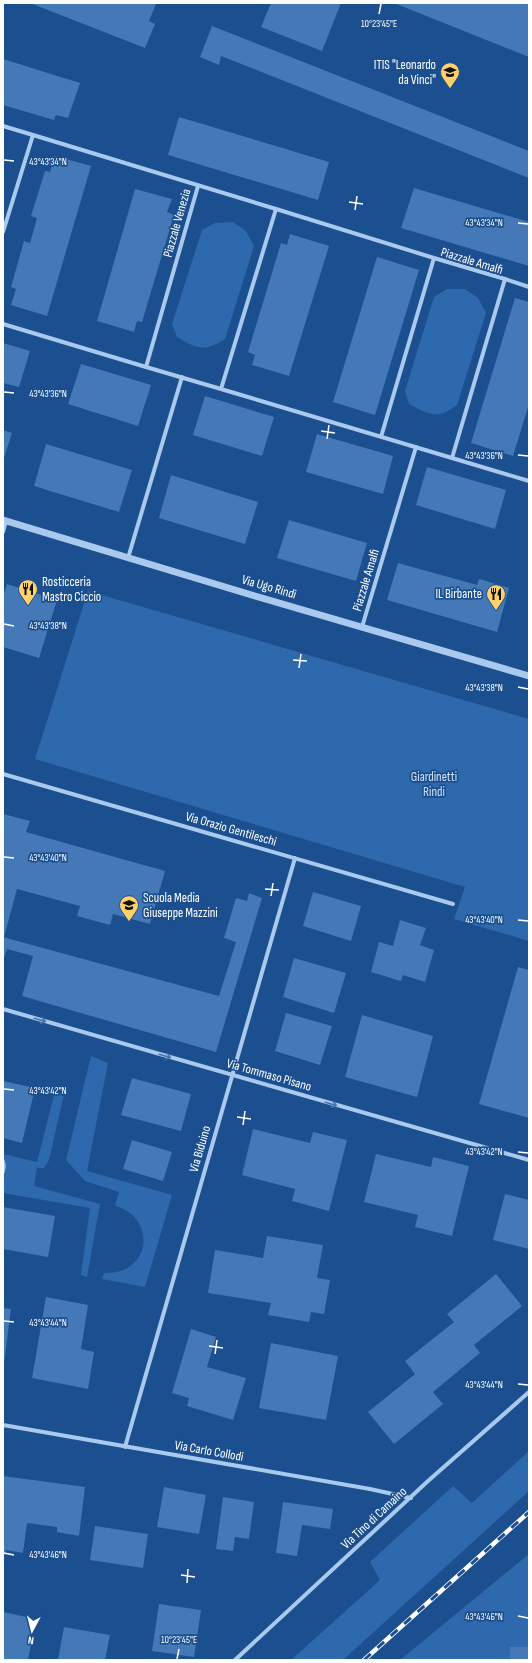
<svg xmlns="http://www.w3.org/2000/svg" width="532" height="1663" font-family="'Sofia Sans Condensed',sans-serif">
<rect width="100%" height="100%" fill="#1b4f8f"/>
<path fill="#2e69ad" d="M 233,222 L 246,231 L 254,246 L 225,339 C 205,352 197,349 177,337 L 172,324 L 202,230 L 215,223 Z
M 447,289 L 465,289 L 478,298 L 486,313 L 457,405 C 437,420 430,415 409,404 L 405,391 L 434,297 Z
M 88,591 L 529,719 L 529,941 L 454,919 L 465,887 L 35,759 Z
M 91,1056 L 108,1063 L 87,1171 L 172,1195 L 145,1287 L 102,1279 L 104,1273 C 152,1275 157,1217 115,1206 L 119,1192 L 85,1181 L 66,1160 Z
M 55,1091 L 64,1094 L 49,1160 L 44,1168 L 37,1168 L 34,1186 L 100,1204 L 87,1277 L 81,1275 L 90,1208 L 3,1193 L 3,1154 L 37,1162 Z
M 529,1451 L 529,1491 L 343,1660 L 291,1660 L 380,1580 L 370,1562 L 453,1486 L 472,1503 Z
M 529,1554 L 529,1660 L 400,1660 Z"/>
<path fill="#4478b7" d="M 30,3 L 154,3 L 156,4 L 149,21 L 155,24 L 145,48 Z
M 271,3 L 341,3 L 322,51 L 261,27 Z
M 394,3 L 529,3 L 529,57 Z
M 212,26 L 529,151 L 529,178 L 221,56 L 219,65 L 200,57 Z
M 3,59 L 80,83 L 68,118 L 56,115 L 54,120 L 3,105 Z
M 179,117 L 329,162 L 318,200 L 168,155 Z
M 55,156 L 91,166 L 47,316 L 11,305 L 16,289 L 11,287 L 24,241 L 30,243 L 37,218 L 31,216 L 45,171 L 50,172 Z
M 414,188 L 529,222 L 529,266 L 401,228 Z
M 135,189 L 172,199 L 167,212 L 174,215 L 142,322 L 137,321 L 134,332 L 97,321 Z
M 290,234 L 329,246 L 289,376 L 252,365 L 255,355 L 248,352 L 281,243 L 287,245 Z
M 377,257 L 419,270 L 375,415 L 333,402 Z
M 515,298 L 529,302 L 529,404 L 513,456 L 471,443 Z
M 3,343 L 30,351 L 19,387 L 3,383 Z
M 81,364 L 151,385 L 138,426 L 68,404 Z
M 205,396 L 274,417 L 262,456 L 193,435 Z
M 3,430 L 12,433 L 3,461 Z
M 317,434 L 393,456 L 383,494 L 306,472 Z
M 46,444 L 132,470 L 119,512 L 34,486 Z
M 427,467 L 506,490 L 495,529 L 416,505 Z
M 171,475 L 258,502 L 245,544 L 159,518 Z
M 289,520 L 367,543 L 356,581 L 277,558 Z
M 398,563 L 477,585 L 479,579 L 509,588 L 497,632 L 387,600 Z
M 7,584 L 57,600 L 39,658 L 3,647 L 3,596 Z
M 3,814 L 30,821 L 26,832 L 165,871 L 150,924 L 113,914 L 110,925 L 77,916 L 80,906 L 17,889 L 4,937 L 10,939 L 219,996 L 236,942 L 224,938 L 236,898 L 247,901 L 249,893 L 262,898 L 216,1052 L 22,996 L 33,956 L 7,949 L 3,961 Z
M 313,892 L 361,906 L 351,941 L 303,926 Z
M 400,920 L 426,928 L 420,945 L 434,950 L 425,982 L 403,975 L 401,981 L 371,972 L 379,942 L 393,946 Z
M 294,958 L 346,973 L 334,1013 L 283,997 Z
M 518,967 L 529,970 L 529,1118 L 479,1104 Z
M 286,1013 L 332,1026 L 320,1065 L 275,1051 Z
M 362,1015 L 433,1036 L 417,1097 L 345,1077 Z
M 132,1078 L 191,1094 L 181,1131 L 121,1115 Z
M 3,1081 L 35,1088 L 22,1143 L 3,1138 Z
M 253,1129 L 310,1143 L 313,1132 L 347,1140 L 329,1211 L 292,1201 L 295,1189 L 242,1175 Z
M 132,1140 L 172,1152 L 163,1181 L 123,1169 Z
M 376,1154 L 431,1167 L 433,1157 L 469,1166 L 452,1236 L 415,1227 L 418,1215 L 364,1202 Z
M 505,1194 L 529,1200 L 529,1249 L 493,1240 Z
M 3,1207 L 55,1216 L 48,1257 L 3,1249 Z
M 267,1236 L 323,1245 L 317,1278 L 330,1280 L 324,1314 L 311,1312 L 309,1322 L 268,1315 L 271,1303 L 208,1293 L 215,1250 L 263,1258 Z
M 496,1274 L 522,1306 L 474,1345 L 480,1353 L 433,1392 L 443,1404 L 394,1444 L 368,1412 L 415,1374 L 405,1361 L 454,1322 L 447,1314 Z
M 46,1297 L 88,1305 L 81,1349 L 94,1352 L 88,1389 L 32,1378 Z
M 3,1308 L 11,1309 L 4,1363 L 3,1363 Z
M 191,1329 L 216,1337 L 207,1367 L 246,1378 L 233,1420 L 187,1406 L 189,1398 L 172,1393 Z
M 271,1343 L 338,1356 L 326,1420 L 259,1408 Z
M 3,1476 L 85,1487 L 79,1536 L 57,1532 L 57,1527 L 27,1523 L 23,1553 L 6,1550 L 5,1555 L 3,1555 Z
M 164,1487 L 206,1495 L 199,1534 L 157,1527 Z
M 223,1497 L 254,1502 L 249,1539 L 235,1537 L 233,1551 L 216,1549 Z
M 283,1502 L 333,1509 L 330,1529 L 302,1525 L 297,1556 L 276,1553 Z
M 95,1526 L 148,1534 L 143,1568 L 90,1560 Z
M 159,1604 L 201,1610 L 194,1657 L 152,1651 Z
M 3,1612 L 36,1619 L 28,1660 L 3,1660 Z
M 64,1627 L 110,1635 L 105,1660 L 58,1660 Z
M 510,1647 L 529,1647 L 529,1660 L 510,1660 Z"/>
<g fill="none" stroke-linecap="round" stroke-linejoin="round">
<path stroke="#a9c9ee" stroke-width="3.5" d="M 3,1161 L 4,1166 L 3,1172"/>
<path stroke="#a9c9ee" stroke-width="4" d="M 3,126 L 33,135 L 3,232
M 33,135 L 276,209 L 221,389 L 146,367 L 198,186
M 276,209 L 434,258
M 505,279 L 529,287
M 3,324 L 146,367
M 221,389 L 452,458 L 505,279 L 434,258 L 381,437
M 452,458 L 529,481
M 3,532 L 6,521
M 128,558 L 182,377
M 362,627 L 416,447
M 3,774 L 453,904
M 3,1009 L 529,1160
M 3,1425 L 370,1489 L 411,1498
M 125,1447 L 295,858
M 235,1660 L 428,1481 L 529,1392"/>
<path stroke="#a9c9ee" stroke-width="7" d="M 3,520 L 255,596 L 529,676"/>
<g stroke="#fff" stroke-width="4.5">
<path id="rail" d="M 364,1660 L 529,1512"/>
</g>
<use href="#rail" stroke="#1b4f8f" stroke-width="3" stroke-dasharray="9" stroke-linecap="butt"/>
</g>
<defs><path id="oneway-shaft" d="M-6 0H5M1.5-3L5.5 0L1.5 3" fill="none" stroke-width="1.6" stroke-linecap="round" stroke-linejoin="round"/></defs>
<g stroke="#4674ac">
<use href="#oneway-shaft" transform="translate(40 1020) rotate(16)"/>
<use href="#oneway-shaft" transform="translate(165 1056) rotate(16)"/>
<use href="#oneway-shaft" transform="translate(331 1104) rotate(16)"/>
</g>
<path fill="none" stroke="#fff" stroke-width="1.5" d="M 379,14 L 381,4M 4,160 L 14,161M 349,202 L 363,204M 355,210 L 357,196M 518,223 L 528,224M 4,392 L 14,393M 321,431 L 335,433M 327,439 L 329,425M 518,455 L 528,456M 4,624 L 14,626M 293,660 L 307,661M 299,668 L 301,654M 518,687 L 528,689M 4,857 L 14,858M 265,889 L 279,890M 271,896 L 273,883M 518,920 L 528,921M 4,1089 L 14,1090M 237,1117 L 251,1119M 243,1125 L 245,1111M 518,1152 L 528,1153M 4,1321 L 14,1322M 209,1346 L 223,1348M 215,1354 L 217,1340M 518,1384 L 528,1385M 4,1553 L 14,1555M 181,1575 L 195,1577M 187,1583 L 188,1569M 518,1616 L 528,1618M 177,1659 L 179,1649"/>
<defs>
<g id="school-pin" transform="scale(1)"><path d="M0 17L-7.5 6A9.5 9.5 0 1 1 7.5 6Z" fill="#ffd166" stroke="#1b4f8f"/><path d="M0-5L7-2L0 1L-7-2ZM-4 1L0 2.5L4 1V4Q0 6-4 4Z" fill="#111"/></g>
<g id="restaurant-pin" transform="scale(1)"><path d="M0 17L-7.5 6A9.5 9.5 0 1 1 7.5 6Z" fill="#ffd166" stroke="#1b4f8f"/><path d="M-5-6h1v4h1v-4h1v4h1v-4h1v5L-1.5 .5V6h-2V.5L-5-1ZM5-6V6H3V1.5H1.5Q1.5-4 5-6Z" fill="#111"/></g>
</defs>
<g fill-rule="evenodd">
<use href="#school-pin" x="450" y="72"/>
<use href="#restaurant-pin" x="28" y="589"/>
<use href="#restaurant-pin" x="496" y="594"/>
<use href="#school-pin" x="129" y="905"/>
</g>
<g text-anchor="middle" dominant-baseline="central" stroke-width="3.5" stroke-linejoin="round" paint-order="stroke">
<g font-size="13" fill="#fff" stroke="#1b4f8f" text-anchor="end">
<text x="436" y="65">ITIS "Leonardo<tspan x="436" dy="15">da Vinci"</tspan></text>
<text x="42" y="582" text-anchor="start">Rosticceria<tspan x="42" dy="15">Mastro Ciccio</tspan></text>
<text x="482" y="594">IL Birbante</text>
<text x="143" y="898" text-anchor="start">Scuola Media<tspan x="143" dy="15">Giuseppe Mazzini</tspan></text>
</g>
<g font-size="13" fill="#fff" stroke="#1b4f8f">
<text transform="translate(177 223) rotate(-74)">Piazzale Venezia</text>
<text transform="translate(472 261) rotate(17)">Piazzale Amalfi</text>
<text transform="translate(366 580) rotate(-73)">Piazzale Amalfi</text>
<text transform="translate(269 587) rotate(16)">Via Ugo Rindi</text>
<text transform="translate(231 829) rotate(16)">Via Orazio Gentileschi</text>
<text transform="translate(269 1075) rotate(16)">Via Tommaso Pisano</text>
<text transform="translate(200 1149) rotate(-74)">Via Biduino</text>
<text transform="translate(209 1451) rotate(10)">Via Carlo Collodi</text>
<text transform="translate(374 1518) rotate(-43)">Via Tino di Camaino</text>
</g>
<g font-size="13" fill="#cfe3fa" stroke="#1b4f8f">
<text x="434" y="777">Giardinetti<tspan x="434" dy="15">Rindi</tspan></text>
</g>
</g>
<g font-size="10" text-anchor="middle" fill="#fff" stroke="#1b4f8f" stroke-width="3.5" stroke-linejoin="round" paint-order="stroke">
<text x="379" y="27">10°23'45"E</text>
<text x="48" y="165">43°43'34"N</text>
<text x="484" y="226">43°43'34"N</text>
<text x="48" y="397">43°43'36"N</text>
<text x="484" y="459">43°43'36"N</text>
<text x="48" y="629">43°43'38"N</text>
<text x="484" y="691">43°43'38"N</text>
<text x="48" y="861">43°43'40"N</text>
<text x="484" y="923">43°43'40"N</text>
<text x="48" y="1094">43°43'42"N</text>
<text x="484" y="1155">43°43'42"N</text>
<text x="48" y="1326">43°43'44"N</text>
<text x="484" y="1388">43°43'44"N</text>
<text x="48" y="1558">43°43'46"N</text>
<text x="484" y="1620">43°43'46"N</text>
<text x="179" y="1643">10°23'45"E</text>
</g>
<rect width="532" height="1663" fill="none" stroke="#ffffff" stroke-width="8"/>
<g transform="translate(32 1631) rotate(187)" stroke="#1b4f8f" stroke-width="3" paint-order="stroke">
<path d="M0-3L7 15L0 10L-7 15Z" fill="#ffffff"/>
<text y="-6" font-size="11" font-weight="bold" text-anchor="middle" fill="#ffffff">N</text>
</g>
</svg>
